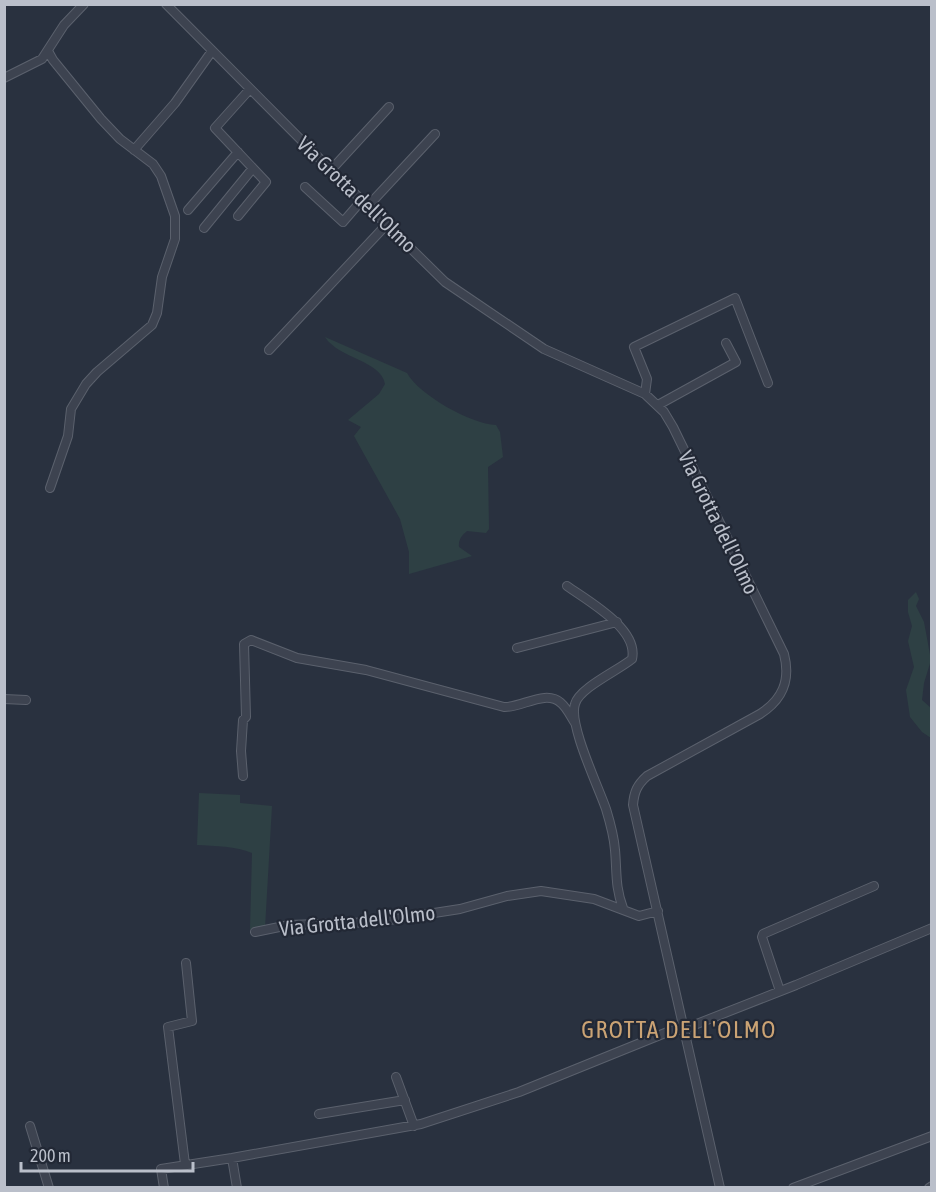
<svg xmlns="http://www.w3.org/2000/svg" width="936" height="1192" font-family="'Asap Condensed',sans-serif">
<rect width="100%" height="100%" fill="#29313f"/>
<path fill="#2e4044" d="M 325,337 L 407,373 C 419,395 471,424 496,425 L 500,432 L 503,457 L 488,467 L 489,529 L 486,533 L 467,531 C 462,535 458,540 459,547 L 472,556 L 409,574 L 409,552 L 400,519 L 354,436 L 361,427 L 348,420 L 379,394 L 385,384 C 381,360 339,359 325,337 Z
M 916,592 L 919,599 L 916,606 L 924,622 L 931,660 L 924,683 L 922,700 L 931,708 L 931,738 L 922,732 L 910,717 L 906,690 L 914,667 L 908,641 L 912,626 L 908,612 L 908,600 Z
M 199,793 L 240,795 L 240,803 L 272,806 L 265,928 L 250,930 L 252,853 C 236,846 215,846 197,845 Z"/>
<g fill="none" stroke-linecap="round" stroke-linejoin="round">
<g stroke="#5b616d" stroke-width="10">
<path id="minor" d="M 166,4 L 331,170 L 445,282 L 544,349 L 645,394 L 664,412 L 673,427 L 784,654 C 791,681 782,700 760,714 L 647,776 C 637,785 634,792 633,805 L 720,1188
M 48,51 L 53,60 L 101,119 L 120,139 L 153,164 L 161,176 L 175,216 L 175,239 L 162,277 L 157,313 L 152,325 L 97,372 L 86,384 L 71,409 L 68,436 L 50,488
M 4,78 L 42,59 L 64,25 L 84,4
M 134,150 L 175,103 L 212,51
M 331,170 L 389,107
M 305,187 L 343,222 L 362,200
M 368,206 L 435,134
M 188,210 L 238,152
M 238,216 L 266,182 L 215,128 L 250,89
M 204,228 L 253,168
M 269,350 L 387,224
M 645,394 L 647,379 L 634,347 L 735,298 L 768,383
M 658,405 L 736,362 L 726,343
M 567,586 C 588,601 639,629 632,659 C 619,670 579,688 575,704 C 568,724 599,788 606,809 C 610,822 614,837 615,850 C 617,872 615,887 623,908
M 517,648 L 617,622
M 4,699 L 26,700
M 243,776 L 241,751 L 243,720 L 246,717 L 244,644 L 251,640 L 297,658 L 366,670 L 504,707 C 521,708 546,689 561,703 C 567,708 571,717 575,723
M 255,932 L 289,925 L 376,922 L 460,909 L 507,896 L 541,891 L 594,899 L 639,916 L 658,911
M 780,991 L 762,937 L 763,934 L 874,886
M 396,1077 L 414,1126
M 319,1114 L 405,1100
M 30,1126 L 49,1188
M 232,1158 L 237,1188
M 185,1164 L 168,1027 L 192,1021 L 186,963
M 164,1188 L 161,1169 L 232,1158 L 421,1124 L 519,1092 L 670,1031 L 684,1029 L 796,985 L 932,928
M 793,1188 L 932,1136
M 929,1188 L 932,1186"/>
</g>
<use href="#minor" stroke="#3d4350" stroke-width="8"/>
</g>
<g text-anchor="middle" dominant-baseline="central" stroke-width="4.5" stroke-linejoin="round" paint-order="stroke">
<g font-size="21" fill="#babfca" stroke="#222835">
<text transform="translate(357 194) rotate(44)">Via Grotta dell'Olmo</text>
<text transform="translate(719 522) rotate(64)">Via Grotta dell'Olmo</text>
<text transform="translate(357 920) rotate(-6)">Via Grotta dell'Olmo</text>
</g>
<g font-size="24" letter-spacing="1.5" fill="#cba374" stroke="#222835">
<text x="679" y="1029">GROTTA DELL'OLMO</text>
</g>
</g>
<rect width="936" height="1192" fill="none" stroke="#babfca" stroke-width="12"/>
<path d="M21 1162v9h172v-9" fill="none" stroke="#babfca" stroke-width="3"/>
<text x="30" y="1162" font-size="18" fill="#babfca" stroke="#222835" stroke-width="4.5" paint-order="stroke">200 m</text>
</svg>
